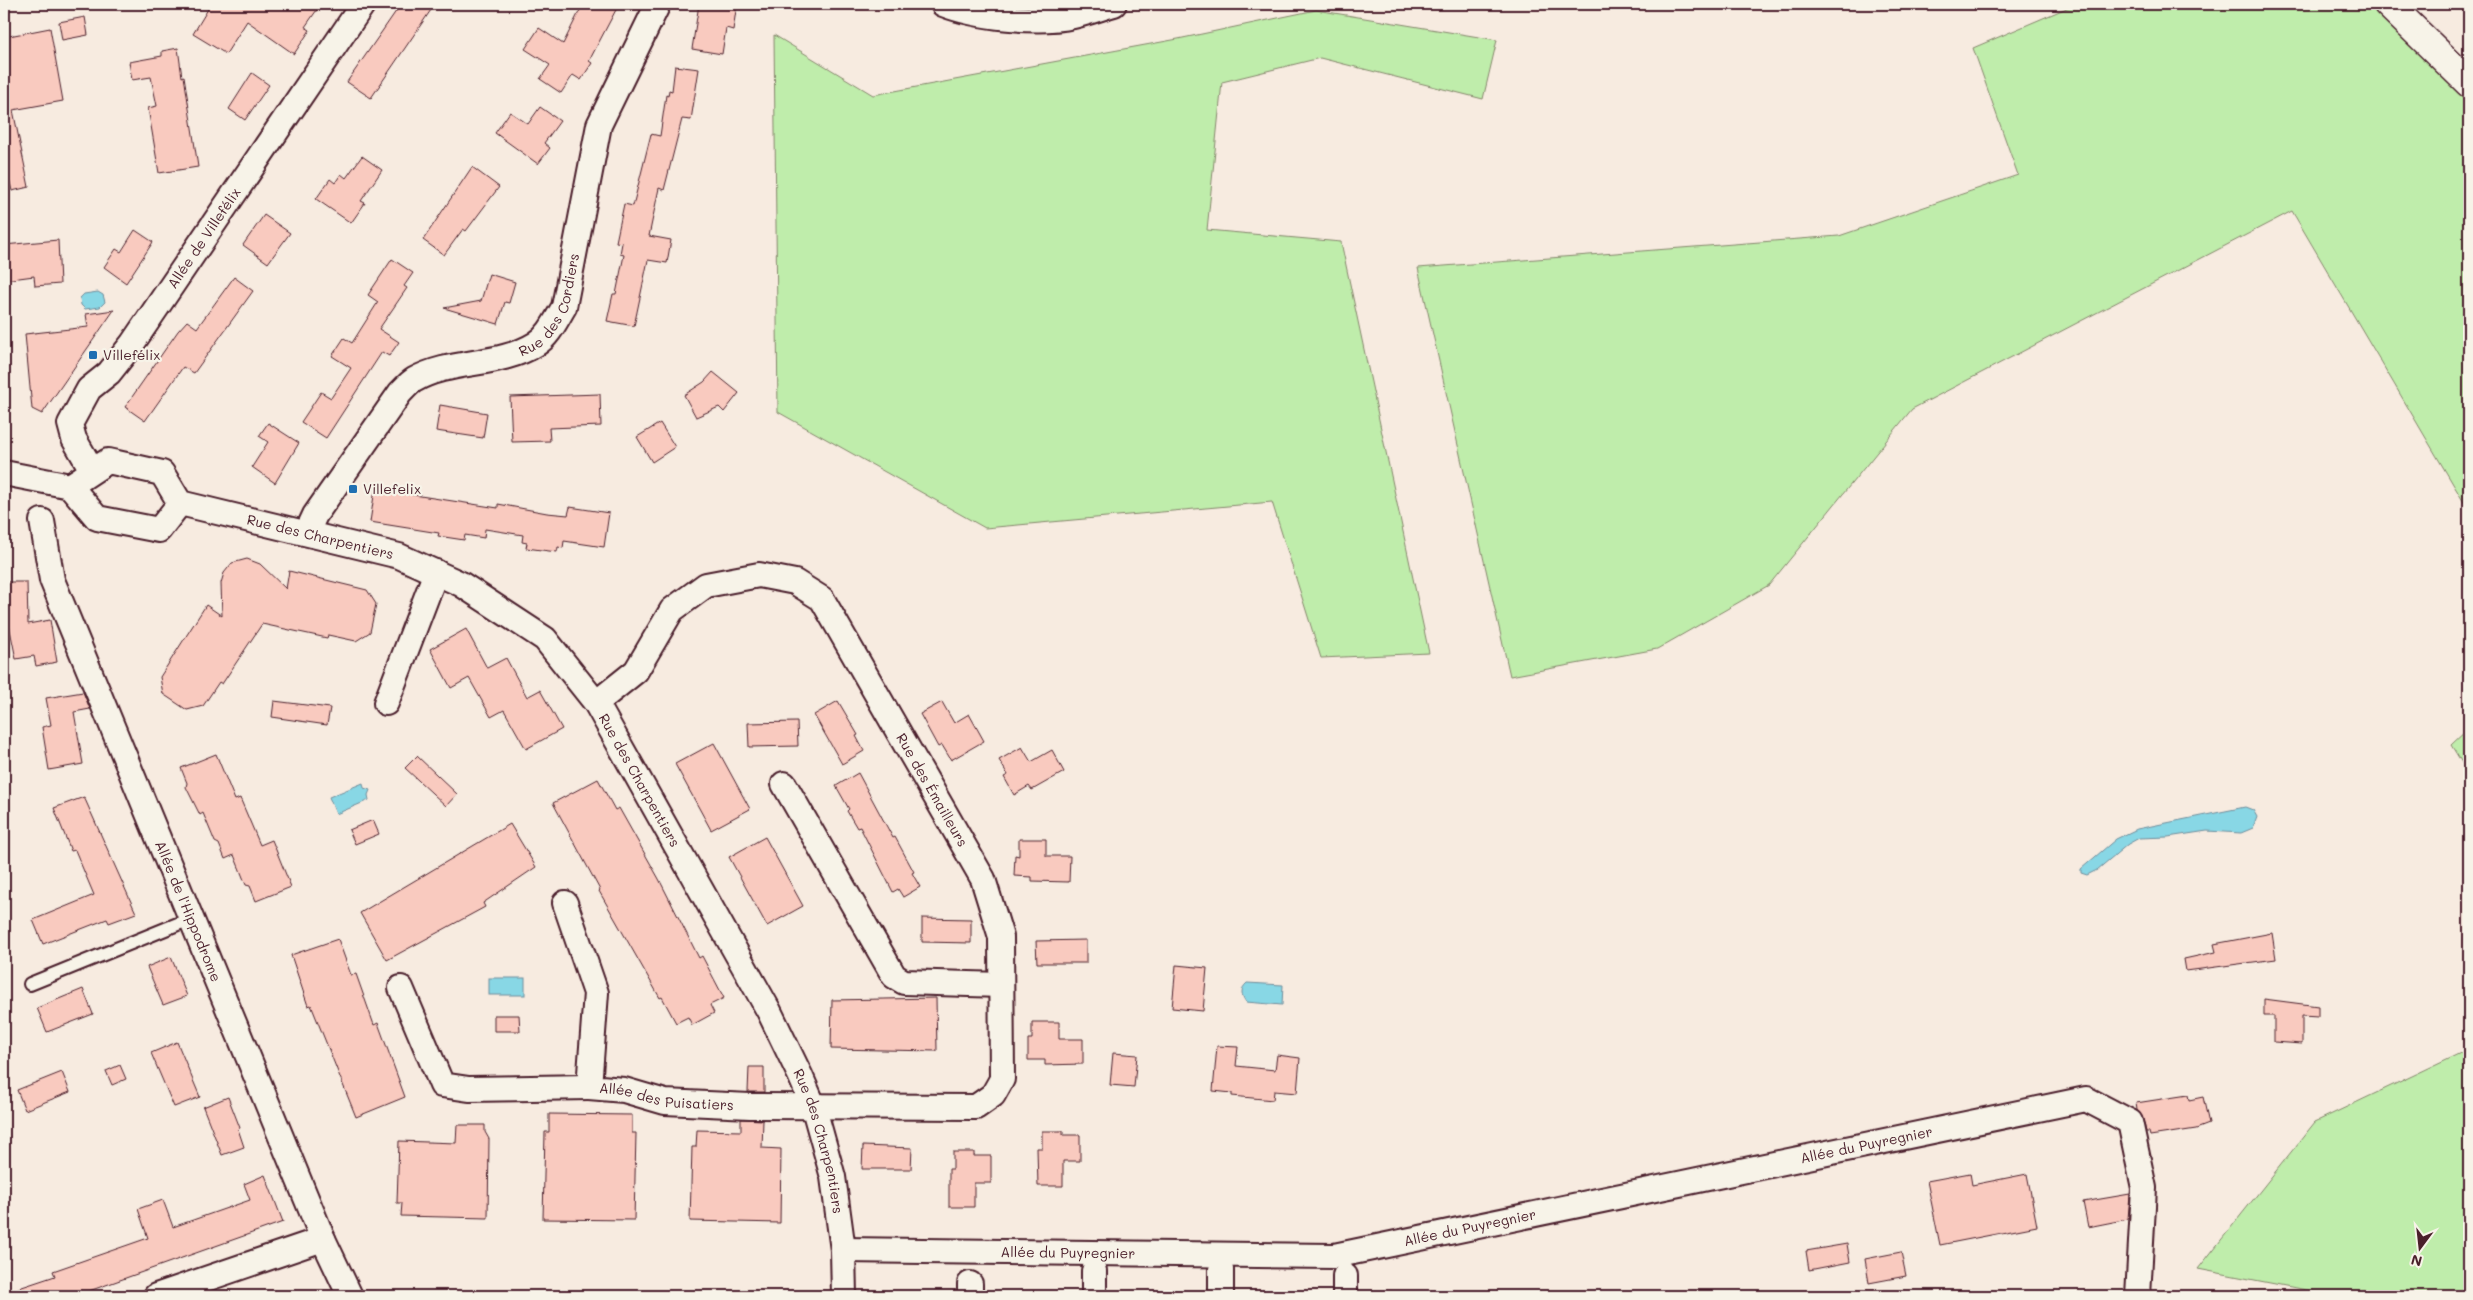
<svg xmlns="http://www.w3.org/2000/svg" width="2473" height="1300" font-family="Mali,sans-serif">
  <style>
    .green { fill: #bfedab; stroke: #84866b }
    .water { fill: #88d7e5; stroke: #6f8d9b }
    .building { fill: #f9cabf; stroke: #4a1f2b }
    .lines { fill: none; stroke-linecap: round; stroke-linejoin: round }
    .service-casing { stroke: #4a1f2b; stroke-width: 16 }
    .minor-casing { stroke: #4a1f2b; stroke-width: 28 }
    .secondary-casing { stroke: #4a1f2b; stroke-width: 31 }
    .service { stroke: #f7f3e8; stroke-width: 12 }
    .minor { stroke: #f7f3e8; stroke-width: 24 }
    .secondary { stroke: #f7f3e8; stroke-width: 28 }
    .poi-dot { fill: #1f6fb2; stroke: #f7f3e8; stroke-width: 2 }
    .labels { text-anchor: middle; stroke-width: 4.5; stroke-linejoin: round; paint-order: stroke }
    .street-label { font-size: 14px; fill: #4a1f2b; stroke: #f7f3e8 }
    .poi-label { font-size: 14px; fill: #4a1f2b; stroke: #f7f3e8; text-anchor: start }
  </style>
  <rect width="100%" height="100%" fill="#f7ebe0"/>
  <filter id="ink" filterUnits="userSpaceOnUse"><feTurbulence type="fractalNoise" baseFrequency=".02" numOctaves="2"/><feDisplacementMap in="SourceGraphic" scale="10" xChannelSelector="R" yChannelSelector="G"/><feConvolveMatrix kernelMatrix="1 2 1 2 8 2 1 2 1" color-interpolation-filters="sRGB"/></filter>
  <g filter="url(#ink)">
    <!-- green -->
    <g class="green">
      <polygon points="2076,4 2396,4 2469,95 2469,511 2292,211 1912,409 1769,585 1657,649 1510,676 1418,268 1839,236 2018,175 1973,48"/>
      <polygon points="1316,10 1497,40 1483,99 1320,58 1222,82 1207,230 1341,242 1429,653 1321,658 1272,502 985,528 778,412 774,35 873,95 1178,39"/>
      <polygon points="2469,728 2469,774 2451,745"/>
      <polygon points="2469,1049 2469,1296 2337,1296 2198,1269 2315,1122"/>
    </g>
    <!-- water -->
    <g class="water">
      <polygon points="98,292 103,295 105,302 100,307 85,309 81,305 80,298 84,294"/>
      <polygon points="363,783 364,788 370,790 368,795 369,800 336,814 329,797"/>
      <polygon points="2245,807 2253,810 2257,817 2253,828 2241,833 2207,831 2168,837 2139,838 2128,844 2097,870 2087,875 2081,873 2081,869 2116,839 2137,829"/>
      <rect x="489" y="978" width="36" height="17"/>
      <path d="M1247 983 1283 985 1282 1005 1246 1002C1241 995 1240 989 1247 983Z"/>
    </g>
    <!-- building -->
    <g class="building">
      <polygon points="211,4 321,4 305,27 310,30 294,54 247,21 226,54 193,34"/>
      <polygon points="401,4 435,4 371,98 347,82"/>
      <polygon points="583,4 619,4 589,61 592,63 581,80 573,75 561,93 540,79 550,65 525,49 539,28 563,44"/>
      <polygon points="699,4 737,4 733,30 726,28 722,54 692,49"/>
      <polygon points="85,17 88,35 62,40 59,22"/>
      <polygon points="50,28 63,101 13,110 29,187 12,191 4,157 4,37"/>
      <polygon points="178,48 182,77 184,76 198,167 159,173 148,108 157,106 151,77 132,80 129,62 162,56 162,51"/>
      <polygon points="675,66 699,69 691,120 682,119 664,190 659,188 649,236 671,240 667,263 648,260 634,326 607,321 613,294 616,294 624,255 620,254 622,243 616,242 624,204 633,206 651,134 660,136 666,95 668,96 669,90 672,91"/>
      <polygon points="252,73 269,85 245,120 229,109"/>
      <polygon points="540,107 560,121 544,143 550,148 538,164 495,133 510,112 528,124"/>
      <polygon points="362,156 382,170 361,201 365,203 351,223 316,199 330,179 335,183 341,174 346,178"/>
      <polygon points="472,167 499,187 466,231 463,229 444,255 423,240"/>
      <polygon points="264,215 290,233 268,263 243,245"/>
      <polygon points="135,230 153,242 126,283 104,267 116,249 121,252"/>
      <polygon points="58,240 60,284 35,286 34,276 4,280 4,245"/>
      <polygon points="392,259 413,273 404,286 407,288 379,329 399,342 389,356 382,352 326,438 301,422 321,392 331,398 351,368 332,356 344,338 352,343 378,302 368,295"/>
      <polygon points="489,274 515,282 509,303 505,302 498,324 444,308 481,301"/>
      <polygon points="234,277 253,291 194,373 183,367 145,421 125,407 178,331 187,321 197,328"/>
      <polygon points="114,310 42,414 32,409 25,334 88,327 86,314"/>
      <polygon points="713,372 739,393 724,412 719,407 696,417 684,395 704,382"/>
      <polygon points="600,394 601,426 549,428 550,441 512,442 510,397"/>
      <polygon points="440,405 487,413 483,438 436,431"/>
      <polygon points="268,423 299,443 275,483 252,467 268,442 259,436"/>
      <polygon points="660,423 675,447 652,462 637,437"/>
      <polygon points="375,489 498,508 498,504 547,513 568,515 570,507 609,513 604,547 564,541 563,548 558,547 557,552 526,548 527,543 522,542 523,535 485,529 484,538 465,535 464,540 438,536 439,533 370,522"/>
      <polygon points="247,559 260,564 286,589 289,571 367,590 376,604 370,632 356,641 328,635 327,638 262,624 222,684 219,682 203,706 187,710 163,694 160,677 206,605 222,616 221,583 224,573 232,563"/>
      <polygon points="4,582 27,582 28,624 50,620 57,662 36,666 34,656 16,659 8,620 4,620"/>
      <polygon points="466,629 487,668 506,658 527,697 540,690 562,729 526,749 504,710 491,717 469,678 451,688 430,649"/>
      <polygon points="83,692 90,709 74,712 83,764 49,770 42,727 51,725 46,698"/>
      <polygon points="274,701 330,708 327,725 272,717"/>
      <polygon points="838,701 858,735 856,736 864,751 842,764 814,715"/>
      <polygon points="942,702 954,723 969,714 984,741 951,760 942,745 938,747 920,714"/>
      <polygon points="797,722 798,746 749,747 748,723"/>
      <polygon points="714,743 750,809 711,830 675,764"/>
      <polygon points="1022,747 1031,762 1052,750 1064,772 1032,790 1029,786 1014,795 1004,777 1008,775 999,760"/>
      <polygon points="216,754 235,800 240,798 260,845 272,840 291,887 256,901 250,886 246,885 234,855 225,859 219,844 215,842 203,813 200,815 186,787 187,783 181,768"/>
      <polygon points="417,756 457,794 446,806 405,768"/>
      <polygon points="858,773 893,838 895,837 914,872 912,873 920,887 903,897 898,889 893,892 860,827 857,828 847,811 849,809 836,786"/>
      <polygon points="598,779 615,810 619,808 659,879 699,958 702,956 724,998 710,1005 714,1013 692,1025 688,1017 676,1023 662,997 660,998 599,891 600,890 553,803"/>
      <polygon points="84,797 136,913 109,923 107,919 43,944 33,920 94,895 75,850 71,851 54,808"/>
      <polygon points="373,820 379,834 355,844 349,830"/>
      <polygon points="510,824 536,867 483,903 485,907 387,960 360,913"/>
      <polygon points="765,837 803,906 767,926 729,857"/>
      <polygon points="1019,839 1046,839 1046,856 1070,856 1069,882 1032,881 1032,877 1014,876 1015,855 1019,856"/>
      <polygon points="922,918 971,919 971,943 922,942"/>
      <polygon points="2272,933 2276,959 2186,971 2184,959 2216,952 2214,944"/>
      <polygon points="338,939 351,975 356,974 374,1025 378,1023 405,1097 356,1117 311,1005 308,1006 291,955"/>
      <polygon points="1086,940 1086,963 1037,963 1036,941"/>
      <polygon points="171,957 187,996 163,1005 147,967"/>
      <polygon points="1176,965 1207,968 1203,1011 1172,1008"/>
      <polygon points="83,989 93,1014 47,1032 37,1008"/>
      <polygon points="936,998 937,1051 831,1049 832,1000"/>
      <polygon points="2264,999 2318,1006 2318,1017 2302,1016 2302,1044 2274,1042 2274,1016 2264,1016"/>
      <polygon points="494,1015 519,1015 520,1031 494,1031"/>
      <polygon points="1032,1022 1059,1022 1059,1039 1083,1039 1083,1064 1045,1065 1045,1060 1028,1060 1028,1039 1032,1039"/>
      <polygon points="177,1042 200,1097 174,1107 151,1053"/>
      <polygon points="1217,1046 1238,1047 1236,1066 1275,1070 1277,1055 1300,1058 1297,1093 1274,1091 1273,1100 1232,1096 1232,1093 1213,1091"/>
      <polygon points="1113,1053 1137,1055 1134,1087 1110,1085"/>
      <polygon points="120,1065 126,1079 112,1085 106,1071"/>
      <polygon points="749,1067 764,1067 764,1092 748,1092"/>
      <polygon points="62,1072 70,1092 25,1110 17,1090"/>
      <polygon points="2188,1095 2189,1100 2203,1097 2209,1124 2196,1129 2150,1136 2149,1132 2146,1132 2143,1119 2137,1110 2136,1103"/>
      <polygon points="228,1097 240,1128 238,1129 244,1147 222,1155 203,1107"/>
      <polygon points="549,1114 632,1115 632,1133 636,1133 634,1220 543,1219 545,1132 549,1132"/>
      <polygon points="741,1119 763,1120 762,1148 781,1149 780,1223 690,1221 692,1147 696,1147 697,1130 741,1131"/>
      <polygon points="457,1125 485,1125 485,1132 489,1139 488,1218 401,1216 402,1203 397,1203 399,1141 456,1143"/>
      <polygon points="1042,1131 1063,1131 1063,1135 1080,1135 1080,1161 1063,1161 1063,1186 1038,1186 1037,1148 1042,1148"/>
      <polygon points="863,1146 912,1148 911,1169 862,1169"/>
      <polygon points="953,1152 974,1152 974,1156 991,1156 991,1183 974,1183 974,1207 949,1207 949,1169 953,1169"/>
      <polygon points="1970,1173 1972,1185 2027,1174 2037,1226 1940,1245 1927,1181"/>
      <polygon points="265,1175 283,1222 75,1296 4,1296 4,1293 55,1276 53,1271 148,1238 138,1209 163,1200 173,1227 250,1200 244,1184"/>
      <polygon points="2130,1194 2128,1219 2088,1227 2083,1202"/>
      <polygon points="1847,1244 1850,1262 1809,1270 1806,1251"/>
      <polygon points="1901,1252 1906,1276 1869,1283 1865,1259"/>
    </g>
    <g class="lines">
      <defs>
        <polyline id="service" points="30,984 190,919"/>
        <g id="minor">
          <path d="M943 4C976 17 1039 24 1073 16 1087 13 1100 8 1114 4"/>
          <path id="s1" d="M92 470 74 439 70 424 89 389 109 373 132 344 363 4"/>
          <polyline points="4,473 70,486 97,518 159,530 180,503"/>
          <path id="s2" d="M70 486 108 461 162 473 180 503 399 556 461 584 545 639 596 703 769 1011 800 1075 813 1105 833 1177 843 1250 844 1296"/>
          <path id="s3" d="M42 521 52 580 323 1239 350 1296"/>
          <path id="s4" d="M307 532 315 515 400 393C404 389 409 383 414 380 451 359 499 367 536 344 549 336 556 320 564 307L599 125 658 4"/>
          <polyline points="386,703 436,572"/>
          <polyline points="784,784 894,976 904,982 1001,985"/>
          <path id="s5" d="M565 903 596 993 589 1087 624 1090 665 1102 750 1106 976 1107 993 1095 1002 1079 1001 937 983 879 822 599 795 582 759 575 706 585 672 610 636 671 596 703"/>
          <polyline points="401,988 442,1085 469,1089 589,1087"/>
          <path id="s6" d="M843 1250 1334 1256 2086 1099 2130 1122 2144 1188 2138 1296"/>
          <polyline points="1094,1271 1094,1296"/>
          <polyline points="970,1284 970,1296"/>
          <polyline points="156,1296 323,1239"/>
          <polyline points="1221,1296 1221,1270"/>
          <polyline points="1345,1296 1345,1276"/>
        </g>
        <polyline id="secondary" points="2388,4 2469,83"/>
      </defs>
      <!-- service casing -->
      <use href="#service" class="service-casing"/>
      <!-- minor casing -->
      <use href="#minor" class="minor-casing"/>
      <!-- secondary casing -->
      <use href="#secondary" class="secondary-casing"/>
      <!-- service -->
      <use href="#service" class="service"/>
      <!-- minor -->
      <use href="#minor" class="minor"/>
      <!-- secondary -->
      <use href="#secondary" class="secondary"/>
    </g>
  </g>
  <!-- markers -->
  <g class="poi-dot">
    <rect x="88" y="350" width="10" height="10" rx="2.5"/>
    <rect x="348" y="484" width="10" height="10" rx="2.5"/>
  </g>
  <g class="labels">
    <!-- street labels -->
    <g class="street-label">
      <text dy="5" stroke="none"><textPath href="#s1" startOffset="282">Allée de Villefélix</textPath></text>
      <text dy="5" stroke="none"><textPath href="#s4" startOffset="356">Rue des Cordiers</textPath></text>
      <text dy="5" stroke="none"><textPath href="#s2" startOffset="280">Rue des Charpentiers</textPath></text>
      <text dy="5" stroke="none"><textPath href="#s2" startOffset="700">Rue des Charpentiers</textPath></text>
      <text transform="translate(932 790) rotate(60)" y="5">Rue des Émailleurs</text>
      <text dy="5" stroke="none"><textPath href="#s3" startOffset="418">Allée de l'Hippodrome</textPath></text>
      <text dy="5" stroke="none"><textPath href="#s5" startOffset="268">Allée des Puisatiers</textPath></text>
      <text dy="5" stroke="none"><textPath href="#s2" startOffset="1105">Rue des Charpentiers</textPath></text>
      <text dy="5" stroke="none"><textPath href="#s6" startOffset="1035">Allée du Puyregnier</textPath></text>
      <text dy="5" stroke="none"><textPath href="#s6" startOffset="630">Allée du Puyregnier</textPath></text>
      <text dy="5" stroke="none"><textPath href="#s6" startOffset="225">Allée du Puyregnier</textPath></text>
    </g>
    <!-- poi labels -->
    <g class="poi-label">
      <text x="103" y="360">Villefélix</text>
      <text x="363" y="494">Villefelix</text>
    </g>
  </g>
  <!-- margin -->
  <rect width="2473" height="1300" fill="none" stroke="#f7f3e8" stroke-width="20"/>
  <rect x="10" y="10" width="2453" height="1280" fill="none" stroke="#4a1f2b" stroke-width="2" filter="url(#ink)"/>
  <!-- north arrow -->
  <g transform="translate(2420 1248) rotate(195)" stroke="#f7f3e8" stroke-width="4" paint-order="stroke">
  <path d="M0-4L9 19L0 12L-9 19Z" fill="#4a1f2b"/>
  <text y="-8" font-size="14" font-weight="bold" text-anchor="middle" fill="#4a1f2b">N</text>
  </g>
</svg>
